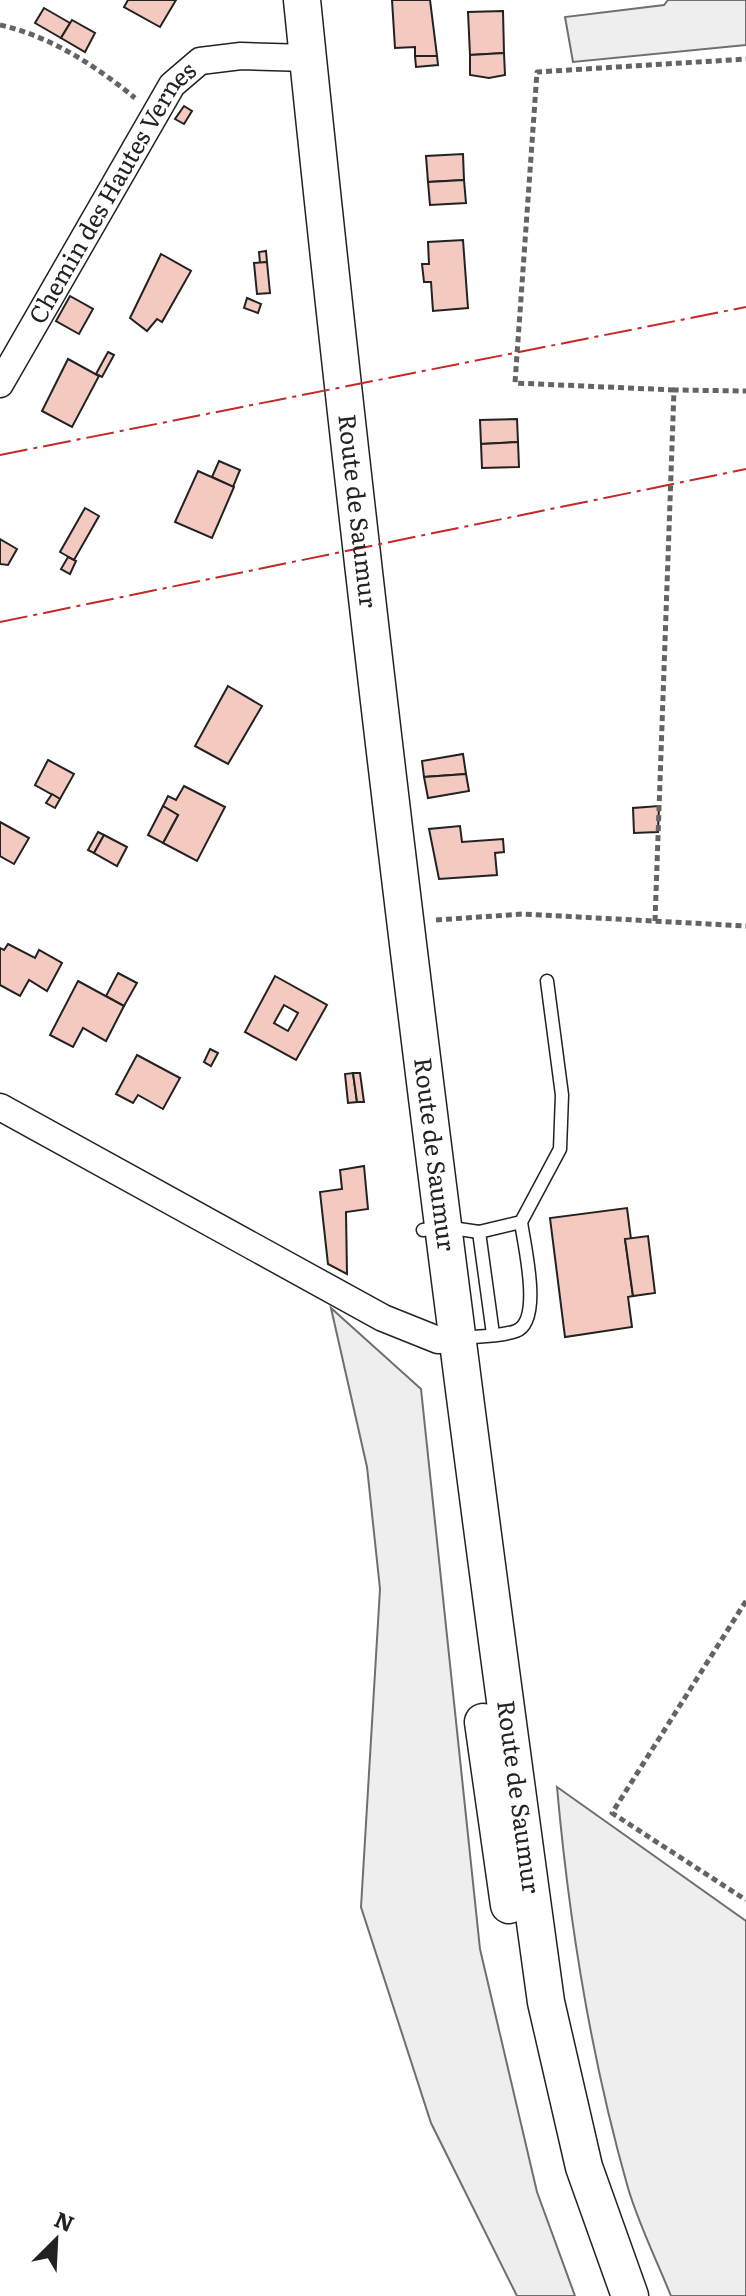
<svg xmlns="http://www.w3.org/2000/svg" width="746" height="2296" font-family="Literata,serif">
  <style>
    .green { fill: #eee; stroke: #6f6f6f; stroke-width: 2 }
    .building { fill: #f3c9c0; stroke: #222; stroke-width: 2; fill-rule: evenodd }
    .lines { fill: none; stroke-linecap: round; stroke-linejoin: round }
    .service-casing { stroke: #222; stroke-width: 15 }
    .minor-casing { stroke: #222; stroke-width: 29 }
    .secondary-casing { stroke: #222; stroke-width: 39 }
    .path { stroke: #646464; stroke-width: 5; stroke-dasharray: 6 4; stroke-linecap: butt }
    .service { stroke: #fff; stroke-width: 12 }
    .minor { stroke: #fff; stroke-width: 26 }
    .secondary { stroke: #fff; stroke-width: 36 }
    .power { stroke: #c62828; stroke-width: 2; stroke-dasharray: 28 6 4 6; stroke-linecap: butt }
    .labels { text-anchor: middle; stroke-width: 6; stroke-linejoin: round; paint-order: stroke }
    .street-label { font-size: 24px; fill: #222; stroke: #fff }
  </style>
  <rect width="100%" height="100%" fill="#fff"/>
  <!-- green -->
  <g class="green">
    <polygon points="668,0 746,0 746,45 573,62 565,17 664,5"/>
    <polygon points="331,1308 421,1389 480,1949 537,2192 575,2296 517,2296 431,2123 361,1907 380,1589 367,1467"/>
    <path d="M557 1787 746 1921V2296H671C657 2261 639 2225 628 2188 591 2058 569 1922 557 1787Z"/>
  </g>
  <!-- building -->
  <g class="building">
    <polygon points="128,0 176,0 160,27 124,7"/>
    <polygon points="392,0 430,0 437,56 415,56 415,47 395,48"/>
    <polygon points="44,8 70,23 61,38 35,23"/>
    <polygon points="503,11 504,53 470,55 468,12"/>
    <polygon points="72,20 95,33 85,52 61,38"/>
    <polygon points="504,53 505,75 489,78 470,75 470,55"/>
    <polygon points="415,56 437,56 438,65 416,67"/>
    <polygon points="184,106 192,111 184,124 175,119"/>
    <polygon points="463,154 464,180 428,182 426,156"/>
    <polygon points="464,180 466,203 430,205 428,182"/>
    <polygon points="463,240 468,308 433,311 431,282 424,282 422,264 429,264 428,242"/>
    <polygon points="266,251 267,262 260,263 259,252"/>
    <polygon points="161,254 191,271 162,322 157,319 147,331 130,318"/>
    <polygon points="267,262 270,293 257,294 254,263"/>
    <polygon points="70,296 93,309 79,334 56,321"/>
    <polygon points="247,298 261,304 258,313 244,308"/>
    <polygon points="108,352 114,355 102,377 96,374"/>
    <polygon points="68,359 99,376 72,427 42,411"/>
    <polygon points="517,419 518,442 481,444 480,420"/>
    <polygon points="518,442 519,467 482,468 481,444"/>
    <polygon points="219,461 240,470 233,487 212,477"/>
    <polygon points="198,471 234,487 212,538 175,522"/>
    <polygon points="85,508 99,516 74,560 60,552"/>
    <polygon points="0,539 17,549 8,565 0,564"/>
    <polygon points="68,557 76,561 70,574 61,569"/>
    <polygon points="228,686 262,706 228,764 195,746"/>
    <polygon points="463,754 466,774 424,777 422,761"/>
    <polygon points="48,760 74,774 60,799 35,785"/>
    <polygon points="466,774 469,791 428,798 424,777"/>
    <polygon points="184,786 225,807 197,861 163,843 178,815 163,806 168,796 176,800"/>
    <polygon points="52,794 60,799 55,808 46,803"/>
    <polygon points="163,806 178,815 163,843 148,835"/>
    <polygon points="659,806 658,832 634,833 633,808"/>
    <polygon points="0,822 29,838 14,864 0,856"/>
    <polygon points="460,826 462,842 503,839 504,852 495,853 497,875 439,879 429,829"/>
    <polygon points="98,832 104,835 94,853 88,850"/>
    <polygon points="104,835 127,847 117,866 94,853"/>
    <polygon points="8,944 35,958 39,950 62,963 47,991 29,980 20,996 0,985 0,948 4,950"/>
    <polygon points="118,973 137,983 124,1006 106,996"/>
    <path d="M275 976 327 1005 296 1060 245 1032ZM284 1005 298 1013 288 1031 274 1023Z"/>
    <polygon points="78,981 124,1006 106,1041 83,1028 73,1047 50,1035"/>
    <polygon points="210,1049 218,1053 211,1066 204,1062"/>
    <polygon points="137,1055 180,1078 163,1109 138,1095 133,1103 116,1094"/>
    <polygon points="353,1073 357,1102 348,1103 345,1074"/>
    <polygon points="353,1073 360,1073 364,1102 357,1102"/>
    <polygon points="364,1166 368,1209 346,1212 347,1274 328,1264 320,1192 342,1189 340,1170"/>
    <polygon points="627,1208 631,1239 625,1239 633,1296 628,1297 632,1327 565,1337 550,1218"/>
    <polygon points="648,1236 655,1293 633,1296 625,1239"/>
  </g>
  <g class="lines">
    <defs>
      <g id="service">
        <polyline points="423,1230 445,1227 479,1232 521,1222 560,1149 562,1095 547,981"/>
        <polyline points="479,1232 493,1334"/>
        <path d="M459 1338C477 1336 500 1337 516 1331 543 1321 524 1245 521 1222"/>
      </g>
      <g id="minor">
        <path id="s1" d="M0 384 172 85 200 61 241 56 308 58"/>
        <polyline points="0,1107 383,1318 438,1340 458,1339"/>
      </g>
      <g id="secondary">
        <path id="s2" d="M302 0C370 669 454 1336 546 2002L584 2167 630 2296"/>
        <polyline points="483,1722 509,1905"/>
      </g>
    </defs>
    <!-- service casing -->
    <use href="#service" class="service-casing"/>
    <!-- minor casing -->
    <use href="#minor" class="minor-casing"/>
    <!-- secondary casing -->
    <use href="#secondary" class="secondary-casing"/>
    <!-- path -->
    <g class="path">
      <path d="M0 25C50 36 96 66 135 98"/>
      <polyline points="674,390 515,383 537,72 746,59"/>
      <polyline points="436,920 523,914 746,926"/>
      <polyline points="655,921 674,390 746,391"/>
      <polyline points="746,1601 612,1813 746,1900"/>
    </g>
    <!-- service -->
    <use href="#service" class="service"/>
    <!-- minor -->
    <use href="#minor" class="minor"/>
    <!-- secondary -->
    <use href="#secondary" class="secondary"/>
    <!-- power -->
    <g class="power">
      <polyline points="0,455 746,307"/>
      <polyline points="0,622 746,469"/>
    </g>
  </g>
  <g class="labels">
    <!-- street labels -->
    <g class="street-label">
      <text dy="8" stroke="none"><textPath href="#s1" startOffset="222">Chemin des Hautes Vernes</textPath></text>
      <text dy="8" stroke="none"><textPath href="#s2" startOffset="514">Route de Saumur</textPath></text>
      <text dy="8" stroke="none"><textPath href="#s2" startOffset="1162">Route de Saumur</textPath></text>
      <text dy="8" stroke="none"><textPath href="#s2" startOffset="1810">Route de Saumur</textPath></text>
    </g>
  </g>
  <!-- north arrow -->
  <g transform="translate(56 2240) rotate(24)" stroke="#ffffff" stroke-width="6" paint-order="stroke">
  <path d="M0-6L14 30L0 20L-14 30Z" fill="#222222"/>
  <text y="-12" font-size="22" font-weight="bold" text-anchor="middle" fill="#222222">N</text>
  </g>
</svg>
